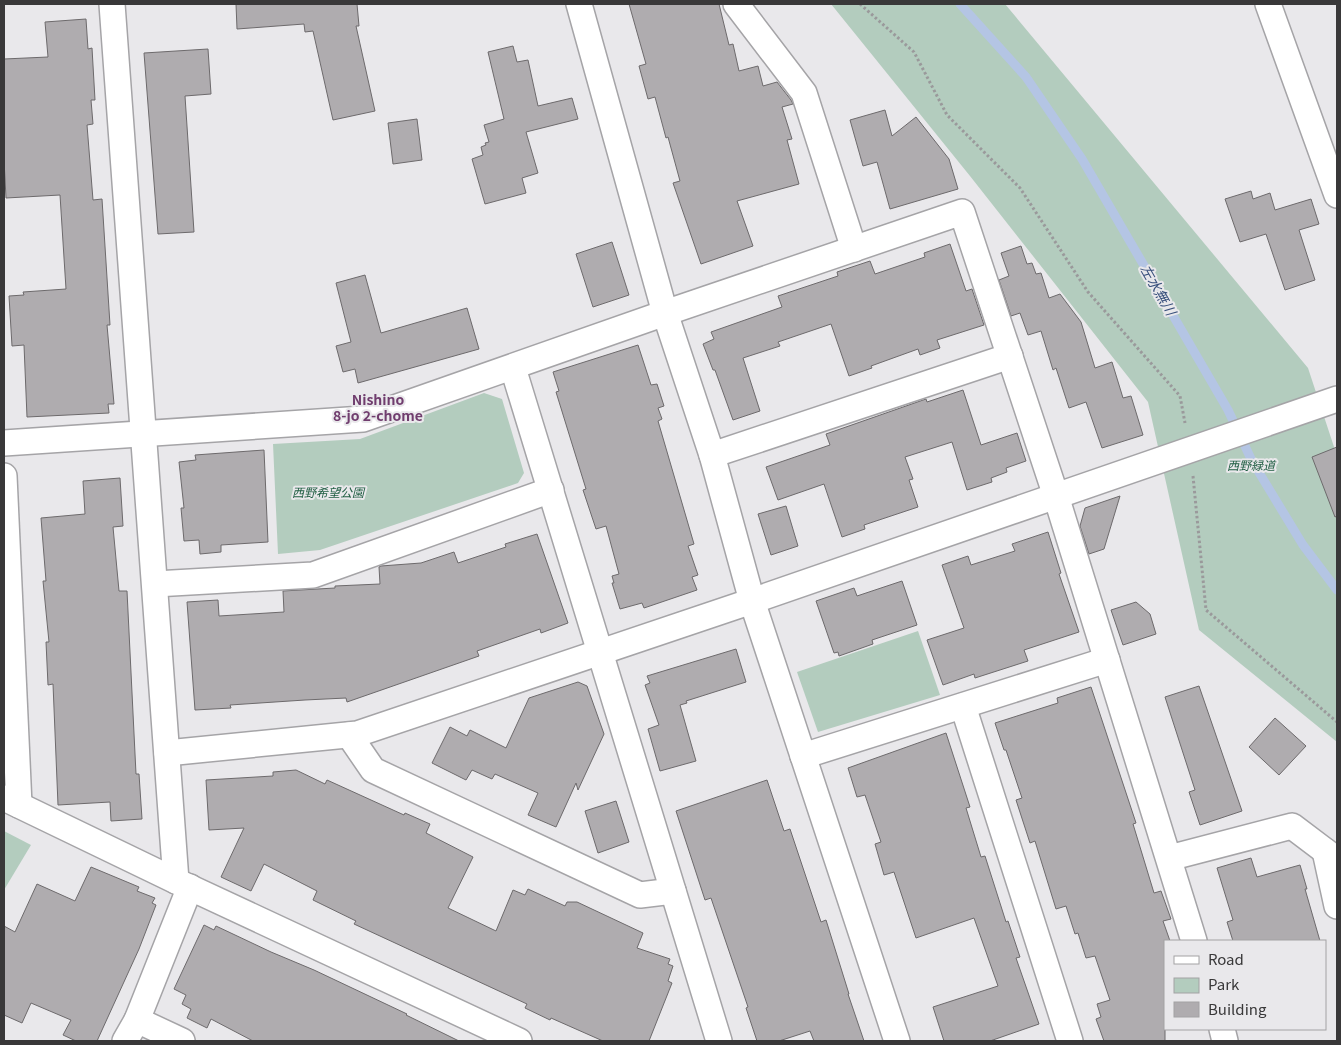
<svg xmlns="http://www.w3.org/2000/svg" width="1341" height="1045" font-family="Georgia,'Noto Sans JP',serif">
  <style>
    .green { fill: #b3ccbe }
    .lines { fill: none; stroke-linecap: round; stroke-linejoin: round }
    .stream { stroke: #b4c5e4; stroke-width: 9 }
    .building { fill: #afacaf; stroke: #6d6a6c }
    .minor-casing { stroke: #a5a4a7; stroke-width: 28 }
    .path { stroke: #9a999b; stroke-width: 3; stroke-dasharray: 2.5 2.5; stroke-linecap: butt }
    .minor { stroke: #fff; stroke-width: 25 }
    .labels { text-anchor: middle; stroke-width: 4; stroke-linejoin: round; paint-order: stroke }
    .park-label { font-size: 12px; font-style: italic; fill: #1f5d42; stroke: #e9e8eb }
    .water-label { font-size: 14px; font-style: italic; fill: #39507c; stroke: #e9e8eb }
    .neighbourhood-label { font-size: 14px; font-weight: bold; fill: #703d6e; stroke: #e9e8eb }
  </style>
  <rect width="100%" height="100%" fill="#e9e8eb"/>
  <!-- green -->
  <g class="green">
    <polygon points="831,4 1005,4 1308,368 1337,456 1337,742 1199,630 1148,402 970,176"/>
    <polygon points="484,393 502,399 524,473 518,483 320,550 278,554 273,444 360,439"/>
    <polygon points="918,631 940,695 818,732 797,672"/>
    <polygon points="4,831 31,845 4,890"/>
  </g>
  <g class="lines">
    <!-- stream -->
    <polyline class="stream" points="960,4 1026,77 1082,159 1228,410 1252,461 1303,545 1337,590"/>
  </g>
  <!-- building -->
  <g class="building">
    <polygon points="236,4 357,4 359,26 356,26 375,111 333,120 313,31 305,32 304,24 237,29"/>
    <polygon points="629,4 719,4 729,45 733,44 739,71 758,66 763,86 777,82 791,100 793,104 782,107 792,139 787,140 799,184 737,201 753,246 701,264 673,183 680,181 668,137 666,138 655,97 648,99 639,66 646,64"/>
    <polygon points="86,19 88,49 92,48 95,100 91,100 93,124 87,125 93,200 102,199 110,325 107,325 114,404 108,404 109,413 27,417 24,345 12,346 9,296 24,295 23,292 66,289 60,195 6,198 4,160 4,59 48,57 45,22"/>
    <polygon points="513,46 517,62 528,60 538,106 572,98 578,119 526,132 538,173 522,178 526,193 485,204 472,159 483,155 481,147 486,145 485,143 489,142 484,125 504,119 488,52"/>
    <polygon points="208,49 211,94 185,96 194,232 158,234 144,53"/>
    <polygon points="885,110 892,136 916,117 949,159 958,189 890,209 877,162 863,166 850,120"/>
    <polygon points="417,119 422,160 393,164 388,123"/>
    <polygon points="1251,191 1253,199 1270,193 1275,210 1311,199 1319,224 1299,230 1315,280 1285,290 1266,234 1240,242 1225,199"/>
    <polygon points="612,242 629,295 593,307 576,254"/>
    <polygon points="950,244 966,291 972,289 984,325 937,340 940,348 920,355 918,349 871,366 872,368 849,376 831,324 778,342 780,346 743,358 760,411 733,420 715,370 713,370 703,344 714,339 711,332 782,307 778,296 838,276 837,272 870,261 875,274 925,257 924,253"/>
    <polygon points="1021,246 1027,264 1032,263 1036,274 1041,273 1049,298 1060,294 1081,322 1095,368 1112,362 1123,398 1131,396 1143,435 1102,448 1086,402 1069,408 1056,368 1053,370 1041,331 1028,335 1020,313 1011,316 999,280 1009,276 1001,253"/>
    <polygon points="365,275 381,333 467,308 479,349 358,383 355,369 343,372 336,346 351,342 336,283"/>
    <polygon points="638,345 651,385 657,384 664,406 658,408 662,419 658,421 694,544 688,546 698,575 692,577 697,590 644,608 642,603 620,609 612,583 614,583 612,576 619,574 606,526 596,529 583,490 586,489 556,392 559,391 553,372"/>
    <polygon points="963,390 981,445 1017,433 1026,461 1006,468 1007,472 991,478 992,482 967,490 952,442 905,457 913,479 909,480 918,507 864,525 865,529 842,537 824,484 778,500 766,467 830,445 826,434 926,399 927,402"/>
    <polygon points="1337,447 1337,516 1335,517 1312,457"/>
    <polygon points="264,450 268,542 221,545 221,552 200,554 199,540 184,541 181,508 184,508 179,462 196,460 195,455"/>
    <polygon points="120,478 123,526 113,527 119,591 127,591 136,774 139,774 142,819 111,821 110,802 58,805 53,684 48,685 46,642 49,642 43,581 46,581 41,518 85,514 83,481"/>
    <polygon points="1120,496 1104,549 1089,554 1080,526 1085,508"/>
    <polygon points="786,506 798,546 771,555 758,514"/>
    <polygon points="1048,532 1061,573 1059,574 1079,632 1024,650 1028,661 975,678 974,674 943,685 927,640 964,628 942,565 968,556 971,565 1015,551 1012,544"/>
    <polygon points="537,534 568,623 541,633 540,629 477,651 479,656 347,702 346,698 305,700 230,705 231,708 195,710 187,602 218,600 219,616 284,612 283,591 335,588 335,586 380,584 379,567 381,566 421,563 454,552 458,563 506,547 505,544"/>
    <polygon points="902,581 917,625 872,640 873,644 839,656 838,652 834,653 816,601 854,588 857,596"/>
    <polygon points="1136,602 1150,614 1156,634 1123,645 1111,610"/>
    <polygon points="736,649 746,682 686,701 687,703 680,705 696,761 660,771 648,729 659,725 645,685 650,683 647,676"/>
    <polygon points="578,682 587,686 604,734 578,790 576,783 556,827 528,815 538,793 495,774 492,779 472,770 466,780 432,763 450,727 467,736 470,730 506,748 529,698"/>
    <polygon points="1199,686 1242,811 1200,825 1189,792 1195,790 1165,697"/>
    <polygon points="1091,687 1136,823 1133,824 1154,893 1161,891 1171,919 1163,921 1170,941 1165,941 1165,1041 1104,1041 1096,1019 1101,1017 1097,1004 1110,1000 1095,956 1086,958 1078,933 1075,934 1066,906 1056,909 1035,841 1030,843 1016,800 1022,798 1006,750 1004,750 995,723 1058,703 1057,698"/>
    <polygon points="1275,718 1306,746 1279,775 1249,747"/>
    <polygon points="946,733 970,807 966,808 981,857 985,856 1006,922 1008,921 1020,957 1016,958 1039,1024 990,1041 944,1041 933,1007 998,986 974,918 916,938 894,872 884,875 875,844 881,842 865,795 857,797 848,768"/>
    <polygon points="296,770 325,784 327,780 404,815 405,813 430,824 426,833 473,857 448,908 496,931 513,890 525,895 528,889 565,906 567,902 577,902 643,933 637,948 670,959 668,964 673,966 668,981 672,983 649,1041 603,1041 551,1018 550,1020 525,1008 527,1004 354,924 356,921 313,900 317,891 264,864 251,891 221,877 244,828 209,830 206,780 273,776 273,772"/>
    <polygon points="767,780 784,831 790,829 821,922 826,920 849,994 848,994 864,1041 814,1041 810,1031 779,1041 757,1041 746,1008 748,1007 711,898 705,900 676,811"/>
    <polygon points="616,801 629,842 598,853 585,811"/>
    <polygon points="1251,858 1257,877 1300,865 1307,889 1305,889 1320,941 1233,941 1227,922 1233,920 1217,868"/>
    <polygon points="91,867 139,887 137,891 155,898 152,903 156,905 139,949 97,1041 76,1041 63,1035 71,1020 31,1003 22,1023 4,1015 4,926 15,932 37,884 75,901"/>
    <polygon points="204,925 214,930 216,926 271,952 314,970 407,1014 406,1015 459,1041 253,1041 211,1019 207,1028 187,1018 191,1009 182,1004 186,995 174,989"/>
  </g>
  <g class="lines">
    <defs>
      <g id="minor">
        <polyline points="112,4 176,881"/>
        <polyline points="579,4 665,313 712,455 752,601 897,1041"/>
        <polyline points="736,4 804,93 854,249"/>
        <polyline points="1268,4 1337,195"/>
        <polyline points="513,368 719,1041"/>
        <polyline points="4,443 363,419 665,313 962,212 1056,496 1194,941"/>
        <polyline points="712,455 1010,356"/>
        <polyline points="4,476 19,805"/>
        <polyline points="155,584 313,575 551,490"/>
        <polyline points="963,706 1070,1041"/>
        <polyline points="349,735 373,770 640,895 673,891"/>
        <polyline points="167,753 357,734 752,601 1337,399"/>
        <polyline points="803,756 1107,660"/>
        <polyline points="4,798 176,881 519,1041"/>
        <polyline points="1325,851 1337,906"/>
        <polyline points="1169,858 1292,826 1337,860"/>
        <polyline points="137,1020 182,1041"/>
        <polyline points="1222,1029 1225,1041"/>
        <polyline points="125,1041 137,1020 190,887"/>
      </g>
    </defs>
    <!-- minor casing -->
    <use href="#minor" class="minor-casing"/>
    <!-- path -->
    <g class="path">
      <polyline points="860,4 914,52 947,115 1020,188 1088,292 1180,396 1185,423"/>
      <polyline points="1193,476 1206,610 1337,722"/>
    </g>
    <!-- minor -->
    <use href="#minor" class="minor"/>
  </g>
  <g class="labels">
    <!-- park labels -->
    <g class="park-label">
      <text x="1251" y="470">西野緑道</text>
      <text x="328" y="497">西野希望公園</text>
    </g>
    <!-- water labels -->
    <g class="water-label">
      <text transform="translate(1158 290) rotate(60)" y="5">左水無川</text>
    </g>
    <!-- neighbourhood labels -->
    <g class="neighbourhood-label">
      <text x="378" y="405">Nishino<tspan x="378" dy="16">8-jo 2-chome</tspan></text>
    </g>
  </g>
  <!-- border -->
  <rect width="1341" height="1045" fill="none" stroke="#393839" stroke-width="10"/>
  <!-- legend -->
  <rect x="1164" y="940" width="162" height="90" fill="#e9e8eb" stroke="#a3a2a4"/>
  <rect x="1174" y="956" width="25" height="8" fill="#ffffff" stroke="#a3a2a4"/>
  <text x="1208" y="965" font-size="15" fill="#393839">Road</text>
  <rect x="1174" y="978" width="25" height="15" fill="#b3ccbe" stroke="#a3a2a4"/>
  <text x="1208" y="990" font-size="15" fill="#393839">Park</text>
  <rect x="1174" y="1002" width="25" height="15" fill="#afacaf" stroke="#a3a2a4"/>
  <text x="1208" y="1015" font-size="15" fill="#393839">Building</text>
</svg>
